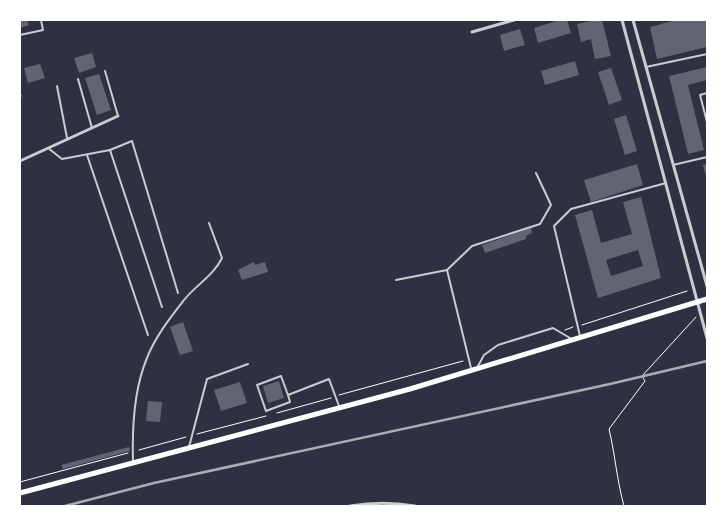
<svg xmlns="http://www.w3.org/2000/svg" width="727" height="526" font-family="'Source Sans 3',sans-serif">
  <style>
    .building { fill: #626471; fill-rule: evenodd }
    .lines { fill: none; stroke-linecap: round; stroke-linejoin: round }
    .path { stroke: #fff; stroke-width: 1 }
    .service { stroke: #caccd0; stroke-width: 2 }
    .minor { stroke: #caccd0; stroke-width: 3 }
    .primary { stroke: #fff; stroke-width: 5 }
    .rail { stroke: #abadb3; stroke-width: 2.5 }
  </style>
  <rect width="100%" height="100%" fill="#2d3142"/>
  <!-- building -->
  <g class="building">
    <polygon points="20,20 27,20 29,25 20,28"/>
    <polygon points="560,20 567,20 571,33 538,43 534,28"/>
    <polygon points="595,20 602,20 611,56 595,59 591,39 581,42 577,24"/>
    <polygon points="676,20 707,20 707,47 657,59 650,27"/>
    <polygon points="520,29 525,45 504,51 500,35"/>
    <polygon points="92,53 96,67 79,73 74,58"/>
    <polygon points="575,61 579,75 545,85 541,71"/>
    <polygon points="40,64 45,78 28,83 24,68"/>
    <polygon points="707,67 707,80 688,85 704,150 688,154 669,76"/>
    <polygon points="611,68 622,100 609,105 598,72"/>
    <polygon points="99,74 111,110 97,115 85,78"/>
    <polygon points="626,115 637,151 625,155 614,119"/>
    <polygon points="637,164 643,185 591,202 584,180"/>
    <polygon points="707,164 707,177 706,177 703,165"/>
    <path d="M641 197 661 278 598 298 575 215 592 210 601 243 632 234 623 202ZM638 250 643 266 611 276 606 260Z"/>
    <polygon points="531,228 532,233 526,236 526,239 485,253 482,245"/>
    <polygon points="254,262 255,265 265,262 268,272 242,280 238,270"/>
    <polygon points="183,322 193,351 180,355 170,327"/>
    <polygon points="279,381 284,398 268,403 263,386"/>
    <polygon points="240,382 247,403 221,411 214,390"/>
    <polygon points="148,401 162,402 160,422 146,421"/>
    <polygon points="129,447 130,451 63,469 61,465"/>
  </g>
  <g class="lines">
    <!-- path -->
    <g class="path">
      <polyline points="582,325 687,291"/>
      <polyline points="565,330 573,327"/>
      <polyline points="339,395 463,361"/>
      <polyline points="277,413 331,398"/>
      <polyline points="197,434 266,416"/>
      <polyline points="139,450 186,437"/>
      <polyline points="20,482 128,453"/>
      <path d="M624 506C617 481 615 454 609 429L645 381 642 376 696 317"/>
    </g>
    <!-- service -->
    <g class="service">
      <polyline points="20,35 43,30 41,20"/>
      <polyline points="646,67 707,54"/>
      <polyline points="105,71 118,116"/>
      <polyline points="78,79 92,128"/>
      <polyline points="57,86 67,138"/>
      <polyline points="707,93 700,95 707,122"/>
      <polyline points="48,148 62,159 110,150 162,307"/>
      <polyline points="110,150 132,141 178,293"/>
      <polyline points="87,155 148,335"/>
      <polyline points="673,165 707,157"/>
      <polyline points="396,280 447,270"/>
      <polyline points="580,336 554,226 571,209 666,183"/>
      <polyline points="478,366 484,355 498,345 553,328 570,338"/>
      <polyline points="471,368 447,270 472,246 540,224 551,205 536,173"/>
      <polyline points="288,395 281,376 257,385 266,411 290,402 288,395 329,379 339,406"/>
      <polyline points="189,447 207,379 248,364"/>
      <path d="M133 461C132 428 134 389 147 358 155 337 170 318 184 300 196 285 214 275 222 258L209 223"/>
    </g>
    <!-- minor -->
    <g class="minor">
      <polyline points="622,20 707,338"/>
      <polyline points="633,20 707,286"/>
      <polyline points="472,32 514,20"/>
      <polyline points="20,95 20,96"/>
      <polyline points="20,161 118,116"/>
      <path d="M350 506C373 502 392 502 415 506"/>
    </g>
    <!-- primary -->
    <polyline class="primary" points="20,493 410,389 707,299"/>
    <!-- rail -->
    <polyline class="rail" points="65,506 154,483 610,384 707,361"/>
  </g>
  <!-- border -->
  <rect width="727" height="526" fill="none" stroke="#ffffff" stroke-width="42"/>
</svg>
